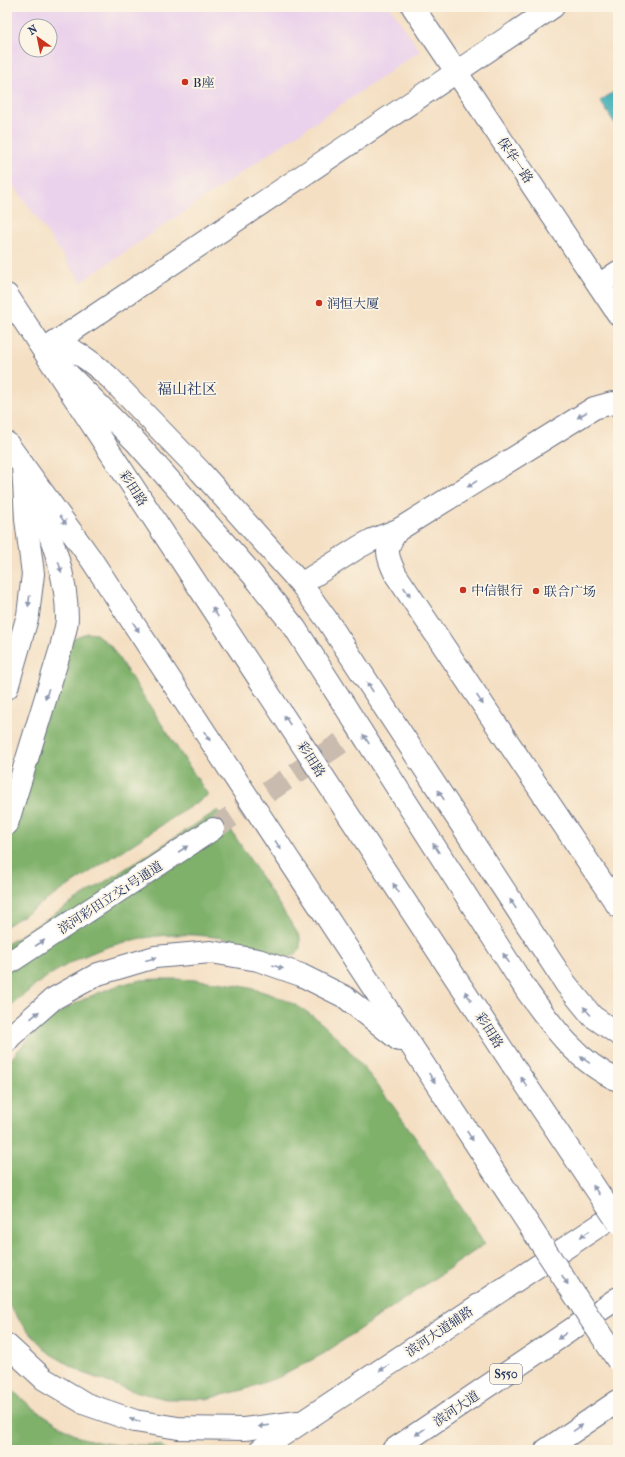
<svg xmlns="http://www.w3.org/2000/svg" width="625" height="1457" font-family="'IM FELL French Canon','Noto Serif SC',serif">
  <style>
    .built { fill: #ead1ec; fill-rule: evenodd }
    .forest { fill: #7fb16b; stroke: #4d7064 }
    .water { fill: #3aacb4; stroke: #2a6e89 }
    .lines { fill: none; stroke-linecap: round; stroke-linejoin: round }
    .minor-tunnel { stroke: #c9bcaf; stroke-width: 22; stroke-dasharray: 22 11; stroke-linecap: butt }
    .minor-casing { stroke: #676d81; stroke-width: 24 }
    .major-casing { stroke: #676d81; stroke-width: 24 }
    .highway-casing { stroke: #676d81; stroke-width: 24 }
    .minor { stroke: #fff; stroke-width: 22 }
    .major { stroke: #fff; stroke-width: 22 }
    .highway { stroke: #fff; stroke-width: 22 }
    .major-bridge-casing { stroke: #676d81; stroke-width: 24; stroke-linecap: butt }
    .major-bridge { stroke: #fff; stroke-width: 22 }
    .oneway { fill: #8d97ae }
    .poi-dot { fill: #c8321e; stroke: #fcf5e5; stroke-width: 1.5 }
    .labels { text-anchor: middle; stroke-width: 3.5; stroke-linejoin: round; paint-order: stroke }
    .shield { fill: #fcf5e5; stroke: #5e6a86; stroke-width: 1 }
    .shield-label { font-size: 12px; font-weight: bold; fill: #1b2f5e }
    .poi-label { font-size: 13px; fill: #1b2f5e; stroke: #fcf5e5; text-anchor: start }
    .street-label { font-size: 13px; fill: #1b2f5e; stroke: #fcf5e5 }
    .quarter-label { font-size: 15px; fill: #1b2f5e; stroke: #fcf5e5 }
  </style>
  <rect width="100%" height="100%" fill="#fcf5e5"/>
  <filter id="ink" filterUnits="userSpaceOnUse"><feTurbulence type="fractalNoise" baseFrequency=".025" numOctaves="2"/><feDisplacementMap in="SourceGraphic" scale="8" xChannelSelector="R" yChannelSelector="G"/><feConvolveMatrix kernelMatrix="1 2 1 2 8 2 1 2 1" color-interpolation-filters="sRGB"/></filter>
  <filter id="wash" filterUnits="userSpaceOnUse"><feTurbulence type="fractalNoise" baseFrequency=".012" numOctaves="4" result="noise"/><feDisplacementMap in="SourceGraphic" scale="16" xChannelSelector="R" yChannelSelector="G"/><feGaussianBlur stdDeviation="0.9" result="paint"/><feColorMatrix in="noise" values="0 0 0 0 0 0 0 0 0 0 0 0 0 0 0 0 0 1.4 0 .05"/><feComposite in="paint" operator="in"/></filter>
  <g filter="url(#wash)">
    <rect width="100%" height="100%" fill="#f4dfc3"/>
    <!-- built -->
    <path class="built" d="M7 7H390L420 51 81 282 7 175ZM26 26H50V50H26Z"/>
    <!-- forest -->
    <g class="forest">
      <polygon points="87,633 96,634 110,645 208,795 7,926 7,834 70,641 78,636"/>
      <path d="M218 810 300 937V950C296 954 291 958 284 957 274 955 265 949 256 946 236 939 216 937 196 935 136 932 79 951 32 988 24 995 14 1002 7 1010V944Z"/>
      <path d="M172 979C217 980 265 986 304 1010 332 1028 355 1057 376 1083 415 1134 450 1190 485 1244L323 1354 282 1376 243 1390 206 1399H166L126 1389 83 1373 49 1353 27 1330 7 1303V1065C18 1048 39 1027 56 1015 77 1000 116 984 141 980 151 979 162 979 172 979Z"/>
      <polygon points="7,1386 33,1408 79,1437 98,1442 118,1445 160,1445 167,1450 7,1450"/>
    </g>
    <!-- water -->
    <polygon class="water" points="618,89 618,128 600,101"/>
  </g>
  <g filter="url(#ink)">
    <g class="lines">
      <!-- minor-tunnel -->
      <polyline class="minor-tunnel" points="213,829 372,722"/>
      <defs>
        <g id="minor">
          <polyline points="413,7 618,314"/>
          <polyline points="599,285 618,272"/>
          <path d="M44 350C50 349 57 347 63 347 77 350 99 368 110 378L200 471 301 584 327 620 566 984 592 1016 618 1034"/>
          <polyline points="44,350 553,7"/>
          <path d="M618 405 612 403 594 408 398 530C384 548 386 555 396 575L618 906"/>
          <polyline points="301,584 359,547 372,540 398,530"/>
          <polyline points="7,688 28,615 33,574 26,519 23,465"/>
          <polyline points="7,964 213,829"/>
        </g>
        <g id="major">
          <polyline points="7,295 512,1064"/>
          <path d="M44 350 136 442 252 574 295 628 527 991C552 1026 577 1062 618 1080"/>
          <polyline points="7,443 91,559 449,1103"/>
          <path d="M7 824 61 648C63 638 67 627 67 618 67 574 50 534 34 494"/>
          <polyline points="7,1041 11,1036 53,999 98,974 155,957 211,952 258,960 301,975 345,997 399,1040"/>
          <polyline points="7,1345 44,1379 86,1404 135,1421 178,1428 244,1429 298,1422"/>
          <polyline points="260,1450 618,1213"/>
        </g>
        <g id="highway">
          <polyline points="393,1450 618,1298"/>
          <polyline points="546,1450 618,1401"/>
        </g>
      </defs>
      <!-- minor casing -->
      <use href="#minor" class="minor-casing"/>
      <!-- major casing -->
      <use href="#major" class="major-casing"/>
      <!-- highway casing -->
      <use href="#highway" class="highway-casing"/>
      <!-- minor -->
      <use href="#minor" class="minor"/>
      <!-- major -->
      <use href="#major" class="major"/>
      <!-- highway -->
      <use href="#highway" class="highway"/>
      <defs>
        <g id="major-bridge">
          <polyline points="512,1064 618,1222"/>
          <polyline points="449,1103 618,1361"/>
        </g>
      </defs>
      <!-- major-bridge casing -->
      <use href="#major-bridge" class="major-bridge-casing"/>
      <!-- major-bridge -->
      <use href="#major-bridge" class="major-bridge"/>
    </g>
    <!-- one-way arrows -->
    <defs><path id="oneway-solid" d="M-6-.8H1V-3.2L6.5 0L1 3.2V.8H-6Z"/></defs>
    <g class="oneway">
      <use href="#oneway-solid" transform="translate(582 415) rotate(148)"/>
      <use href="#oneway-solid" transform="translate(472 484) rotate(148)"/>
      <use href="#oneway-solid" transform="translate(63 520) rotate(54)"/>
      <use href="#oneway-solid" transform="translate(60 567) rotate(74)"/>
      <use href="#oneway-solid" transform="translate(407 592) rotate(56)"/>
      <use href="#oneway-solid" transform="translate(29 601) rotate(97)"/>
      <use href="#oneway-solid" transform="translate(215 612) rotate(-123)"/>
      <use href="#oneway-solid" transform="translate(136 627) rotate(57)"/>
      <use href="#oneway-solid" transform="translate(370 687) rotate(-123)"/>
      <use href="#oneway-solid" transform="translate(47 694) rotate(107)"/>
      <use href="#oneway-solid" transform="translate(480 700) rotate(56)"/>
      <use href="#oneway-solid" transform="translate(287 720) rotate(-123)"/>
      <use href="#oneway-solid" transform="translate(207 736) rotate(57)"/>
      <use href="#oneway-solid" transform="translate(366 739) rotate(-123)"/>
      <use href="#oneway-solid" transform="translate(441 795) rotate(-123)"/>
      <use href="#oneway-solid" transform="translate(278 845) rotate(57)"/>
      <use href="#oneway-solid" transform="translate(436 848) rotate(-123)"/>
      <use href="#oneway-solid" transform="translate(183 849) rotate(-33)"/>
      <use href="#oneway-solid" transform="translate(396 888) rotate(-123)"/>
      <use href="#oneway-solid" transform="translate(513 904) rotate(-123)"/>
      <use href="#oneway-solid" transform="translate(40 943) rotate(-33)"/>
      <use href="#oneway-solid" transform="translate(506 958) rotate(-123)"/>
      <use href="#oneway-solid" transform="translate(151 959) rotate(-15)"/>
      <use href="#oneway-solid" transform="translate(278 967) rotate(19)"/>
      <use href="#oneway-solid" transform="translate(468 996) rotate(-123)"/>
      <use href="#oneway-solid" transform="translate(587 1011) rotate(-131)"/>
      <use href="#oneway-solid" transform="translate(35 1015) rotate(-41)"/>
      <use href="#oneway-solid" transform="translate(585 1060) rotate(-145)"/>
      <use href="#oneway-solid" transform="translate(432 1078) rotate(56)"/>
      <use href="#oneway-solid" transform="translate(524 1082) rotate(-124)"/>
      <use href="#oneway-solid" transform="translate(470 1136) rotate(57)"/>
      <use href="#oneway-solid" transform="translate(596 1190) rotate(-124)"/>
      <use href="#oneway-solid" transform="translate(585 1234) rotate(146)"/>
      <use href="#oneway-solid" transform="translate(565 1280) rotate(57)"/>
      <use href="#oneway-solid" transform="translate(562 1336) rotate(146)"/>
      <use href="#oneway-solid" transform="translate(384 1368) rotate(146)"/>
      <use href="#oneway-solid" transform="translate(135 1420) rotate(-166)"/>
      <use href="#oneway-solid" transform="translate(264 1426) rotate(173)"/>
      <use href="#oneway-solid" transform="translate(578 1428) rotate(-34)"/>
      <use href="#oneway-solid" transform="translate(420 1432) rotate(146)"/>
    </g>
  </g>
  <!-- markers -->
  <g class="poi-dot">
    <circle cx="185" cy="82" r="4"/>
    <circle cx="319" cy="303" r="4"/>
    <circle cx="463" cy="590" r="4"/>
    <circle cx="536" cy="591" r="4"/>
  </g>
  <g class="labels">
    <!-- shield labels -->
    <rect class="shield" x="490" y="1364" width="32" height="20" rx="3"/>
    <g class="shield-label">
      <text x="506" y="1378">S550</text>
    </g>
    <!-- poi labels -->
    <g class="poi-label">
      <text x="193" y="87">B座</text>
      <text x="327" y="308">润恒大厦</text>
      <text x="471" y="595">中信银行</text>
      <text x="544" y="596">联合广场</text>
    </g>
    <!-- street labels -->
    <g class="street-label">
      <text transform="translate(516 160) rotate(56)" y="5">保华一路</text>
      <text transform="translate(134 488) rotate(57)" y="5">彩田路</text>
      <text transform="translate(312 759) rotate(57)" y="5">彩田路</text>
      <text transform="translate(110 897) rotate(-33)" y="5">滨河彩田立交1号通道</text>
      <text transform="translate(490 1030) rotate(57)" y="5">彩田路</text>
      <text transform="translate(439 1331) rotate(-34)" y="5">滨河大道辅路</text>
      <text transform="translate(456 1408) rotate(-34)" y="5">滨河大道</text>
    </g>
    <!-- quarter labels -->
    <g class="quarter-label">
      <text x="187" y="394">福山社区</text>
    </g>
  </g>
  <!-- margin -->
  <rect width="625" height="1457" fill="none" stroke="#fcf5e5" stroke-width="24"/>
  <!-- north arrow -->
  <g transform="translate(38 38) rotate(327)"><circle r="19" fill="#fcf5e5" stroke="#a2a6af"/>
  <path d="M0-3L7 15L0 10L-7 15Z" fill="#c8321e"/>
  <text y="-6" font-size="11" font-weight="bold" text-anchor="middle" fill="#1b2f5e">N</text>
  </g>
</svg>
